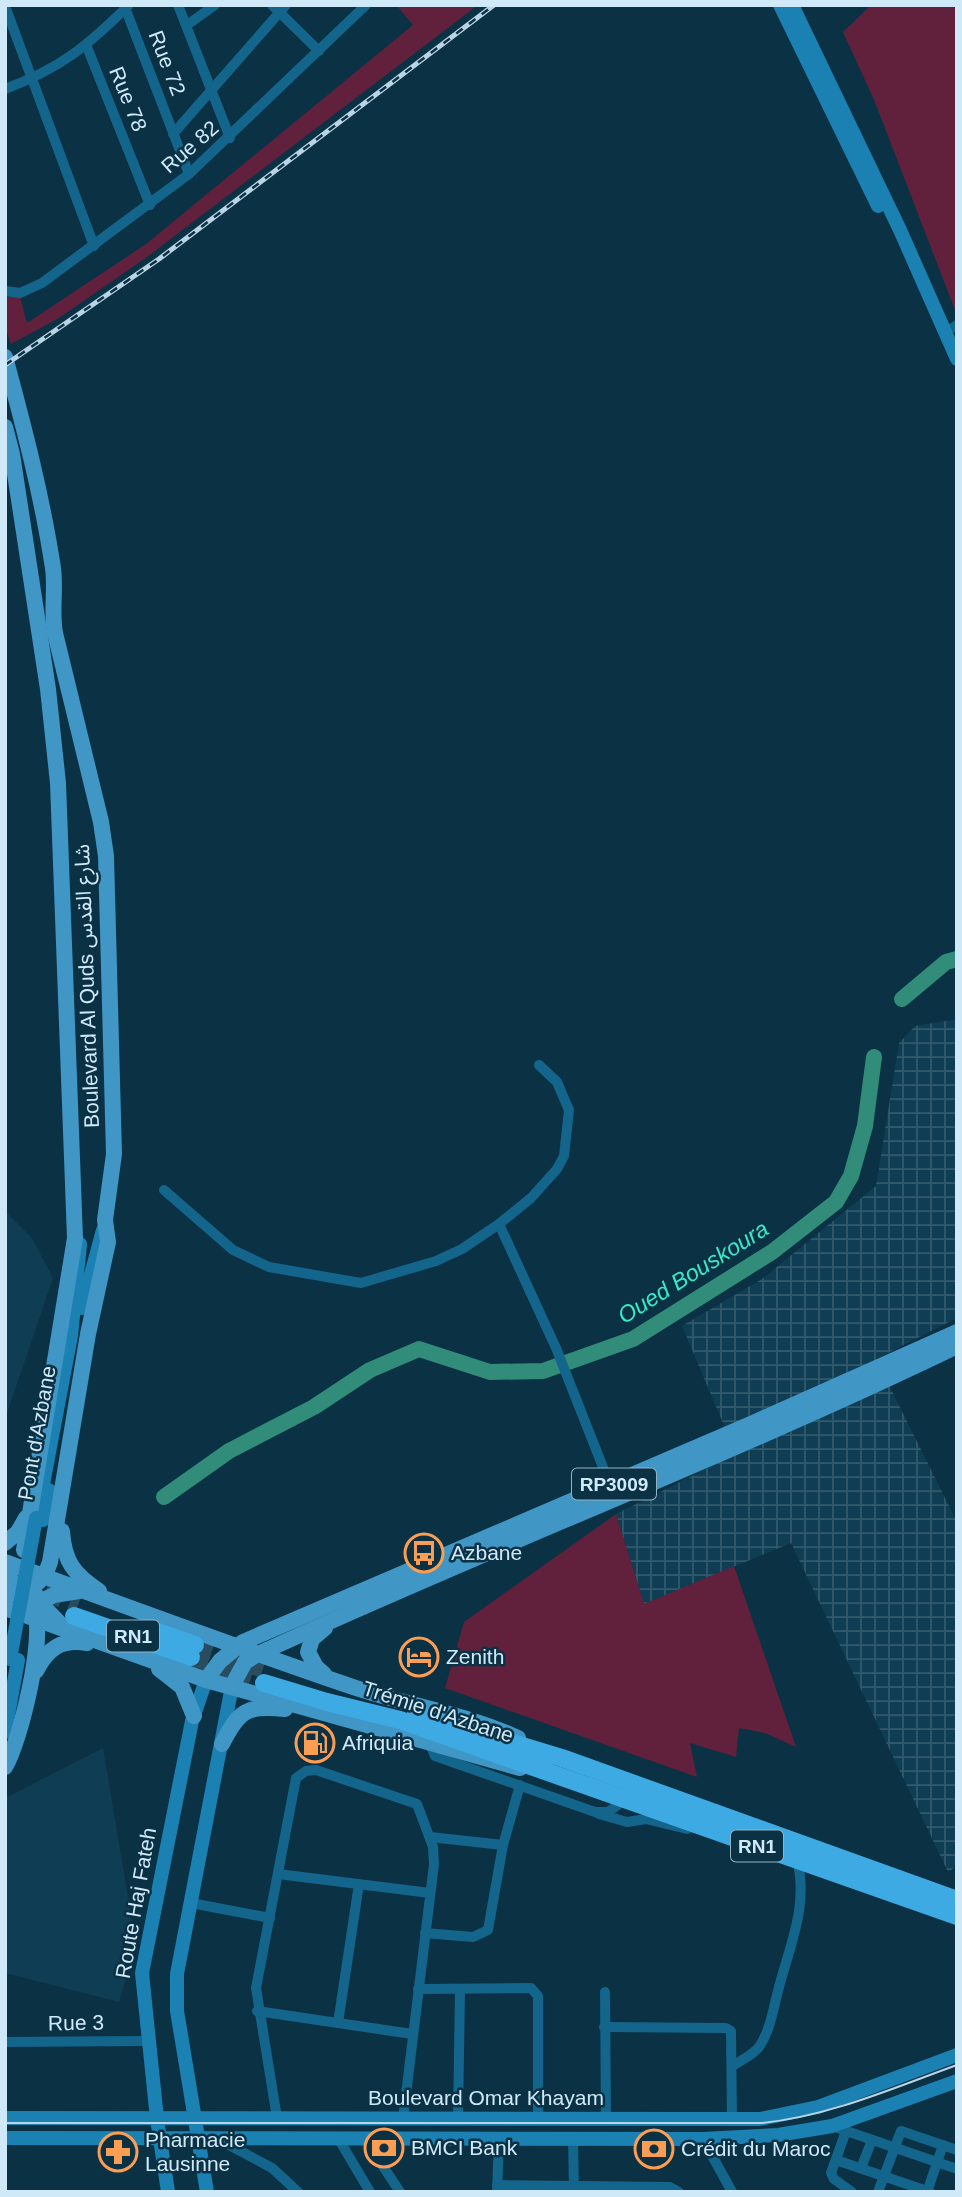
<svg xmlns="http://www.w3.org/2000/svg" width="962" height="2197" font-family="Helvetica,'Noto Sans Arabic',sans-serif">
  <style>
    .built { fill: #0f3d53 }
    .industrial { fill: url(#industrial-grid) }
    .green { fill: #61213d }
    .lines { fill: none; stroke-linecap: round; stroke-linejoin: round }
    .river { stroke: #318d79; stroke-width: 16 }
    .highway-tunnel { stroke: #294d5f; stroke-width: 18; stroke-dasharray: 18 9; stroke-linecap: butt }
    .street { stroke: #14658b; stroke-width: 10 }
    .secondary { stroke: #1a81b2; stroke-width: 14 }
    .primary { stroke: #4096c5; stroke-width: 16 }
    .highway { stroke: #3eaae3; stroke-width: 18 }
    .tram { stroke: #b9d4e4; stroke-width: 2 }
    .rail-casing { stroke: #b9d4e4; stroke-width: 5 }
    .rail { stroke: #0b3144; stroke-width: 2.5; stroke-dasharray: 8; stroke-linecap: butt }
    .secondary-bridge { stroke: #1a81b2; stroke-width: 14 }
    .labels { text-anchor: middle; stroke-width: 5; stroke-linejoin: round; paint-order: stroke }
    .shield { fill: #0b3144; stroke: #95b2c3; stroke-width: 2 }
    .shield-label { font-size: 19px; font-weight: bold; fill: #d0e9f9 }
    .street-label { font-size: 21px; fill: #d0e9f9; stroke: #0b3144 }
    .poi-label { font-size: 21px; fill: #d0e9f9; stroke: #0b3144; text-anchor: start }
    .water-label { font-size: 23px; font-style: italic; fill: #39e9c7; stroke: #0b3144 }
  </style>
  <defs>
    <pattern id="industrial-grid" width="8" height="8" patternUnits="userSpaceOnUse" patternTransform="scale(1.75)"><rect width="8" height="8" fill="#0f3d53"/><path d="M0 4h8M4 0v8" fill="none" stroke="#31596c"/></pattern>
  </defs>
  <rect width="100%" height="100%" fill="#0b3144"/>
  <!-- built -->
  <g class="built">
    <polygon points="5,1211 32,1238 53,1278 5,1419"/>
    <polygon points="103,1748 136,1944 119,2002 5,1973 5,1798"/>
  </g>
  <!-- industrial -->
  <polygon class="industrial" points="957,1019 957,1318 876,1359 957,1522 957,1866 948,1872 791,1543 644,1604 616,1514 736,1454 682,1326 762,1279 876,1186 899,1043 915,1026"/>
  <!-- green -->
  <g class="green">
    <polygon points="396,5 478,5 147,257 59,318 11,344 5,327 5,297 20,297 27,323 146,244 413,25"/>
    <polygon points="871,5 957,5 955,310 875,102 843,32"/>
    <polygon points="616,1514 644,1604 734,1566 796,1747 765,1733 739,1728 736,1757 690,1743 697,1777 445,1688 464,1622"/>
  </g>
  <g class="lines">
    <!-- river -->
    <g class="river">
      <polyline points="902,999 946,962 957,959"/>
      <polyline points="164,1497 229,1451 314,1407 370,1370 419,1349 490,1372 543,1371 633,1339 772,1252 836,1202 851,1176 865,1126 874,1057"/>
    </g>
    <!-- highway-tunnel -->
    <g class="highway-tunnel">
      <polyline points="45,1592 78,1605"/>
      <polyline points="195,1645 269,1671"/>
      <polyline points="191,1657 251,1678"/>
    </g>
    <!-- street -->
    <g class="street">
      <polyline points="124,5 189,174"/>
      <polyline points="178,5 230,138"/>
      <polyline points="272,5 319,51"/>
      <polyline points="5,6 94,246"/>
      <polyline points="187,25 215,5"/>
      <polyline points="87,47 150,205"/>
      <path d="M5 89C61 68 86 47 128 6"/>
      <polyline points="173,134 286,5"/>
      <polyline points="5,291 20,293 42,283 189,174 366,5"/>
      <polyline points="944,333 957,325"/>
      <polyline points="164,1190 233,1250 269,1267 361,1283 436,1261 462,1249 499,1224 531,1198 557,1169 564,1156 569,1110 557,1082 539,1065"/>
      <polyline points="499,1224 556,1348 610,1485"/>
      <polyline points="429,1742 435,1756 595,1812 608,1812 625,1800"/>
      <polyline points="599,1814 627,1822 646,1819 687,1829 692,1826"/>
      <polyline points="430,1837 503,1845"/>
      <polyline points="278,1874 430,1893"/>
      <polyline points="191,1903 270,1918"/>
      <polyline points="425,1933 473,1937 488,1930 503,1845 520,1785"/>
      <polyline points="418,1989 531,1988 538,1996 538,2119"/>
      <polyline points="605,1992 606,2120"/>
      <polyline points="257,2011 412,2034"/>
      <polyline points="338,2023 359,1884"/>
      <polyline points="604,2027 726,2028 731,2031 732,2120"/>
      <polyline points="5,2042 147,2041"/>
      <path d="M733 2066C741 2060 753 2055 759 2047 770 2031 773 2010 778 1991 789 1947 809 1906 797 1860"/>
      <polyline points="277,2118 256,1988 296,1778 306,1771 316,1770 417,1804 433,1847 434,1864 403,2119"/>
      <polyline points="458,2119 460,1990"/>
      <polyline points="832,2126 957,2169"/>
      <polyline points="846,2131 831,2173 834,2179 852,2192"/>
      <polyline points="338,2138 370,2192"/>
      <polyline points="218,2139 272,2168 298,2192"/>
      <polyline points="365,2139 400,2192"/>
      <polyline points="573,2139 574,2191"/>
      <polyline points="703,2139 732,2192"/>
      <polyline points="836,2160 930,2192"/>
      <polyline points="861,2168 872,2140"/>
      <polyline points="497,2185 670,2187 679,2192"/>
      <polyline points="497,2192 499,2140"/>
      <polyline points="878,2192 901,2131 957,2150"/>
      <polyline points="927,2192 943,2145"/>
    </g>
    <!-- secondary -->
    <g class="secondary">
      <polyline points="780,5 878,206"/>
      <polyline points="792,5 900,230 957,359"/>
      <polyline points="82,1308 103,1230"/>
      <polyline points="40,1500 71,1336 80,1244"/>
      <polyline points="43,1520 49,1490"/>
      <polyline points="5,1732 18,1660"/>
      <polyline points="5,2118 760,2119 818,2107 957,2055"/>
      <polyline points="5,2138 703,2139 778,2135 832,2126 957,2081"/>
      <polyline points="168,2192 157,2119 142,1973 192,1721 206,1680"/>
      <polyline points="207,2192 177,2011 177,1974 232,1686"/>
    </g>
    <!-- primary -->
    <g class="primary">
      <path d="M5 357C24 427 42 496 53 568 56 590 51 611 55 633L101 822 106 856 114 1154 105 1220 108 1242 88 1334 50 1562C44 1583 27 1595 5 1595"/>
      <polyline points="5,427 12,454 48,689 58,783 75,1238 24,1550"/>
      <path d="M62 1531C64 1562 74 1574 99 1591"/>
      <polyline points="5,1543 18,1532 26,1518"/>
      <path d="M5 1562C122 1605 238 1648 356 1688 410 1706 466 1714 518 1738"/>
      <polyline points="26,1579 42,1605 66,1630"/>
      <polyline points="5,1593 11,1583 8,1567"/>
      <polyline points="31,1606 54,1595 79,1591"/>
      <polyline points="5,1608 206,1680 520,1768"/>
      <polyline points="159,1669 182,1687 194,1716"/>
      <path d="M36 1671C48 1648 61 1639 87 1643"/>
      <polyline points="324,1674 316,1667 308,1652 312,1639 325,1628"/>
      <polyline points="206,1680 220,1661 243,1642 753,1423 957,1332"/>
      <path d="M232 1686 245 1662 256 1655C488 1548 727 1457 957 1346"/>
      <path d="M222 1744C239 1710 247 1705 285 1709"/>
      <path d="M5 1767C20 1743 46 1635 34 1611"/>
    </g>
    <!-- highway -->
    <g class="highway">
      <polyline points="74,1616 191,1657"/>
      <polyline points="152,1630 195,1645"/>
      <polyline points="264,1683 327,1702 400,1720 957,1916"/>
      <polyline points="416,1714 562,1758 957,1900"/>
    </g>
    <!-- tram -->
    <path class="tram" d="M5 2123H762C830 2116 893 2088 957 2065"/>
    <defs>
      <polyline id="rail" points="5,365 159,259 494,5"/>
    </defs>
    <!-- rail casing -->
    <use href="#rail" class="rail-casing"/>
    <!-- rail -->
    <use href="#rail" class="rail"/>
    <!-- secondary-bridge -->
    <polyline class="secondary-bridge" points="10,1659 36,1518"/>
  </g>
  <!-- icons -->
  <defs>
    <symbol id="bus-ring" viewBox="-11 -11 22 22"><circle r="9.5" fill="#0b3144" stroke="#fc9d54" stroke-width="1.5"/><path d="M-5-6H5V4H4V6H2V4H-2V6H-4V4H-5ZM-3.5-4V0h7V-4ZM-3.5 1.2v1.5H-2V1.2ZM2 1.2v1.5H3.5V1.2Z" fill="#fc9d54"/></symbol>
    <symbol id="hotel-ring" viewBox="-11 -11 22 22"><circle r="9.5" fill="#0b3144" stroke="#fc9d54" stroke-width="1.5"/><path d="M-6-4.5h1.5V1H6V5H4.5V3h-9V5H-6ZM-4 0a1.8 1.8 0 1 1 3.6 0ZM.5 0V-2.5h3Q6-2.5 6 0Z" fill="#fc9d54"/></symbol>
    <symbol id="fuel-ring" viewBox="-11 -11 22 22"><circle r="9.5" fill="#0b3144" stroke="#fc9d54" stroke-width="1.5"/><path d="M-5.5-6h7V0h2V4h1.3V-2.5L3-4.5l.8-.8L6-3V5H2.5V1h-1V6h-7ZM-4.2-4.7v3.2H.2V-4.7Z" fill="#fc9d54"/></symbol>
    <symbol id="bank-ring" viewBox="-11 -11 22 22"><circle r="9.5" fill="#0b3144" stroke="#fc9d54" stroke-width="1.5"/><path d="M-6-4H6V4H-6ZM0-2.3a2.3 2.3 0 1 0 0 4.6a2.3 2.3 0 1 0 0-4.6Z" fill="#fc9d54"/></symbol>
    <symbol id="pharmacy-ring" viewBox="-11 -11 22 22"><circle r="9.5" fill="#0b3144" stroke="#fc9d54" stroke-width="1.5"/><path d="M-2-6h4v4h4v4h-4v4h-4v-4h-4v-4h4Z" fill="#fc9d54"/></symbol>
  </defs>
  <g fill-rule="evenodd">
    <use href="#bus-ring" x="402" y="1531" width="44" height="44"/>
    <use href="#hotel-ring" x="397" y="1635" width="44" height="44"/>
    <use href="#fuel-ring" x="293" y="1721" width="44" height="44"/>
    <use href="#bank-ring" x="362" y="2126" width="44" height="44"/>
    <use href="#bank-ring" x="632" y="2127" width="44" height="44"/>
    <use href="#pharmacy-ring" x="96" y="2130" width="44" height="44"/>
  </g>
  <g class="labels">
    <!-- shield labels -->
    <g class="shield">
      <rect x="572" y="1468.5" width="84" height="31" rx="5"/>
      <rect x="107" y="1620.5" width="52" height="31" rx="5"/>
      <rect x="731" y="1830.5" width="52" height="31" rx="5"/>
    </g>
    <g class="shield-label">
      <text x="614" y="1491">RP3009</text>
      <text x="133" y="1643">RN1</text>
      <text x="757" y="1853">RN1</text>
    </g>
    <!-- street labels -->
    <g class="street-label">
      <text transform="translate(167 63) rotate(69)" y="7">Rue 72</text>
      <text transform="translate(128 99) rotate(68)" y="7">Rue 78</text>
      <text transform="translate(190 147) rotate(-41)" y="7">Rue 82</text>
      <text transform="translate(87 986) rotate(-92)" y="7">Boulevard Al Quds شارع القدس</text>
      <text transform="translate(37 1433) rotate(-80)" y="7">Pont d'Azbane</text>
      <text transform="translate(438 1712) rotate(18)" y="7">Trémie d'Azbane</text>
      <text transform="translate(136 1903) rotate(-80)" y="7">Route Haj Fateh</text>
      <text transform="translate(76 2023) rotate(-1)" y="7">Rue 3</text>
      <text x="486" y="2105">Boulevard Omar Khayam</text>
    </g>
    <!-- poi labels -->
    <g class="poi-label">
      <text x="451" y="1560">Azbane</text>
      <text x="446" y="1664">Zenith</text>
      <text x="342" y="1750">Afriquia</text>
      <text x="145" y="2147">Pharmacie<tspan x="145" dy="24">Lausinne</tspan></text>
      <text x="411" y="2155">BMCI Bank</text>
      <text x="681" y="2156">Crédit du Maroc</text>
    </g>
    <!-- water labels -->
    <g class="water-label">
      <text transform="translate(693 1272) rotate(-32)" y="8">Oued Bouskoura</text>
    </g>
  </g>
  <!-- border -->
  <rect width="962" height="2197" fill="none" stroke="#d0e9f9" stroke-width="14"/>
</svg>
